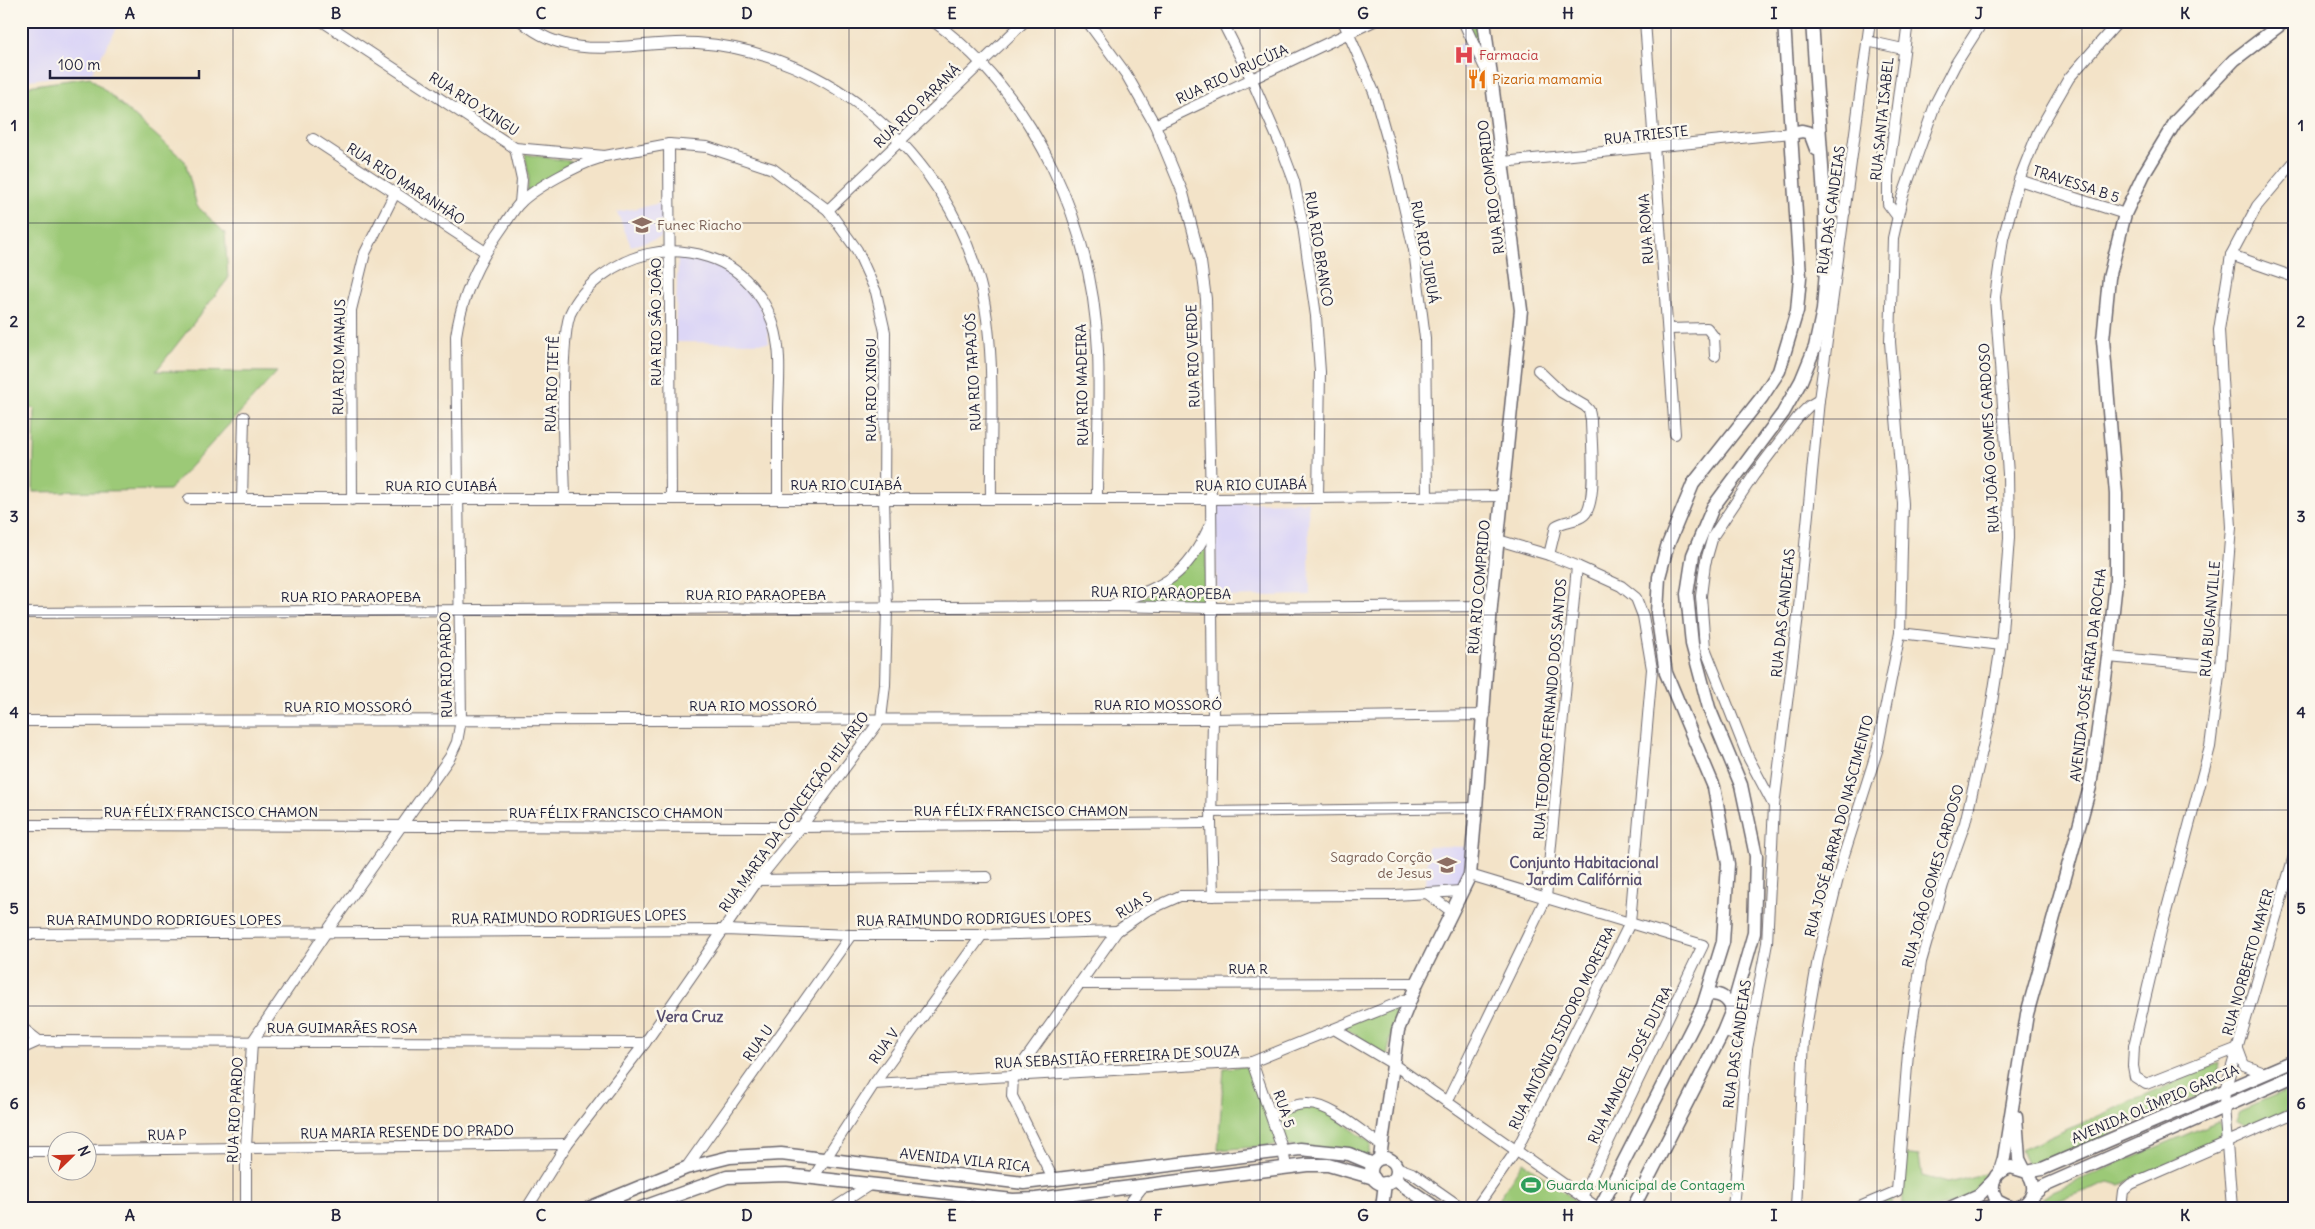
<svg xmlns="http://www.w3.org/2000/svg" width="2315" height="1229" font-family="Delius,sans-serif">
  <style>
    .built { fill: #dcd6f6 }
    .green { fill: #9cc977; stroke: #5f7659 }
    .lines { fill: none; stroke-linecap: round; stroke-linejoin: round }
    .minor-casing { stroke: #6b666c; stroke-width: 12 }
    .tertiary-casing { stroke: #6b666c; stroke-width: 15 }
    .minor { stroke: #fff; stroke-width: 10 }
    .tertiary { stroke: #fff; stroke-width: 12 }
    .grid { fill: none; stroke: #22223b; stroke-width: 1; stroke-opacity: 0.55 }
    .labels { text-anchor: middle; stroke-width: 5; stroke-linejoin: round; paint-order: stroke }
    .health-label { font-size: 14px; fill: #be3a42; stroke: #fbf7ec; text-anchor: start }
    .street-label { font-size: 14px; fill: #22223b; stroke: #fbf7ec }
    .food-label { font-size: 14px; fill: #c56008; stroke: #fbf7ec; text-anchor: start }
    .education-label { font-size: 14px; fill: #785e54; stroke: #fbf7ec; text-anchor: start }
    .leisure-label { font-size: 14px; fill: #27864d; stroke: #fbf7ec; text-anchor: start }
    .neighbourhood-label { font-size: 15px; font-weight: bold; fill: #584f70; stroke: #fbf7ec }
    .neatline { fill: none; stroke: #22223b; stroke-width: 2 }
    .grid-label { font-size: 16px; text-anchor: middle; font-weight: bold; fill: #22223b }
  </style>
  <rect width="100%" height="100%" fill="#fbf7ec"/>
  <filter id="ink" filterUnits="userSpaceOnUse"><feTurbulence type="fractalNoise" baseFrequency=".02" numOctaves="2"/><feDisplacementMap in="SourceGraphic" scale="10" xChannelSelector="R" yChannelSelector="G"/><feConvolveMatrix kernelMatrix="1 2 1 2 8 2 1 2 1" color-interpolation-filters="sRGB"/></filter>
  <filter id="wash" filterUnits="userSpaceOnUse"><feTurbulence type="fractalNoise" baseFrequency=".0096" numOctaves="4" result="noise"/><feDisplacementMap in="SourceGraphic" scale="20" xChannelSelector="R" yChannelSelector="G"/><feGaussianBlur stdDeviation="1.12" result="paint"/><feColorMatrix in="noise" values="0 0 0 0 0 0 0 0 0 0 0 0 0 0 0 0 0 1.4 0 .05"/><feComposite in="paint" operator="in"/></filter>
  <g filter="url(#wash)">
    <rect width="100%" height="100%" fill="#f3e3c8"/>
    <!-- built -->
    <g class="built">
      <polygon points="21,21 121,21 92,72 21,81"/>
      <polygon points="1466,41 1476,60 1462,70 1451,50"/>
      <polygon points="662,203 661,238 631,246 617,212"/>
      <polygon points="678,257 692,257 716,265 737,277 756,298 767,322 769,343 675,342"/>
      <polygon points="1308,502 1310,595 1217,597 1215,503"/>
      <polygon points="1428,846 1469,847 1463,883 1426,885"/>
    </g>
    <!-- green -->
    <g class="green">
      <polygon points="1467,21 1479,21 1484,58"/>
      <polygon points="90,77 185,161 197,206 225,233 228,279 156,371 277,372 169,490 33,492 35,409 21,406 21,87"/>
      <polygon points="525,154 575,162 527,194 529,177"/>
      <polygon points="1206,542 1206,605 1125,604 1157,591"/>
      <polygon points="1406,1002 1392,1031 1387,1057 1341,1025"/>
      <polygon points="2219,1063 2216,1088 2042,1164 2027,1164 2021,1150"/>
      <polygon points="1250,1066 1279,1145 1218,1150 1224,1068"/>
      <polygon points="2294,1088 2294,1108 2248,1128 2236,1121 2240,1111"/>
      <polygon points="1315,1103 1371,1143 1368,1159 1288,1146 1277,1116"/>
      <polygon points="2218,1121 2224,1128 2222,1140 2120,1185 2109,1182 2038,1208 2040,1200 2053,1191"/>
      <path d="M1902 1154 1919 1156 1922 1176 1948 1183 1988 1173C1983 1193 1957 1203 1939 1207 1928 1210 1914 1208 1903 1208Z"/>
      <polygon points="1523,1162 1586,1208 1493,1208"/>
      <polygon points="1892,1198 1892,1208 1871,1208"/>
    </g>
  </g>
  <g filter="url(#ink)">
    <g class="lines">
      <defs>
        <g id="minor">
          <polyline points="322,21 515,148 605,156 669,144 707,147 773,169 828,210 857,250 876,292 885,332 884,498 887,608 885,685 881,719 801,827 758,880 645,1043 567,1144 527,1208"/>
          <path d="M521 21C574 67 635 39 697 43 831 52 946 155 980 283 997 347 990 432 991 498"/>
          <path d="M933 21C1036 96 1093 226 1098 351 1100 400 1097 450 1097 499"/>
          <polyline points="1087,21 1126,74 1155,125 1183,193 1201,262 1206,299 1211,499 1213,719 1211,823 1213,896"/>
          <polyline points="1222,21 1252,80 1280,144 1294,181 1303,226 1316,316 1320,372 1318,497"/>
          <polyline points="1343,21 1374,92 1393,159 1414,250 1425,338 1427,496"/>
          <polyline points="1463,21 1489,77"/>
          <polyline points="1645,21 1675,434"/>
          <polyline points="1867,41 1903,49"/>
          <polyline points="1155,125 1374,21"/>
          <polyline points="313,139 484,251"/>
          <polyline points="669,144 671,499"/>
          <polyline points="515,148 522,180 520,203"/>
          <polyline points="1503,162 1791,133"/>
          <polyline points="2019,180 2125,214"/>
          <polyline points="828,210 1025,21"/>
          <polyline points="1825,211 1845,212"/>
          <polyline points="1897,216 1888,204 1888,176 1908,21"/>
          <polyline points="2231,255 2294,277"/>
          <polyline points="1668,329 1707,328 1714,337 1715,356"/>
          <path d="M1538 370 1561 392 1585 406 1589 410 1591 420C1591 439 1598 503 1584 515 1576 522 1564 520 1556 526L1549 555"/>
          <polyline points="189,499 1211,499 1503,496"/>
          <polyline points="242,499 244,417"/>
          <path d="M565 499C564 453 561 406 564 359 565 345 565 328 570 314 583 284 617 261 648 254 669 249 688 251 708 257 747 269 774 307 778 347 781 368 778 391 778 412 778 441 778 470 778 499"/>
          <polyline points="352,500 351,310 365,253 395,193"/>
          <path d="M1114 604C1164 585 1185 579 1209 527"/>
          <polyline points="21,613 1110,606 1212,608 1491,606"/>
          <polyline points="1900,633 2001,645"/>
          <polyline points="2108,657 2220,667"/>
          <polyline points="21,721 1213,719 1485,715"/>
          <polyline points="1774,806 1748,757 1705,648 1701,596 1705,564 1713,536 1754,475 1798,417 1809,406 1819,400"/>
          <polyline points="1211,812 1476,808"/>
          <polyline points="21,825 801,827 1211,823"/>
          <polyline points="1470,875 1703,945 1582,1197"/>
          <polyline points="758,880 987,877"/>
          <polyline points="1428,894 1451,911"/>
          <polyline points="21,934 725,930 851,935 982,935 1117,931"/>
          <polyline points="1078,984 1417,983"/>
          <polyline points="21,1027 39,1041"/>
          <polyline points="1334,1029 1393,1064 1598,1208"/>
          <path d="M1723 1032C1736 1034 1741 1037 1747 1049"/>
          <polyline points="2238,1048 2146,1084 2135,1077 2133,1066 2134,1046 2162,927 2210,747 2220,667 2231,527 2219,330 2231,255 2257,206 2294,162"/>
          <polyline points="21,1049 39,1041 645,1043"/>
          <polyline points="2238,1049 2244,1065 2264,1073"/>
          <polyline points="1252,1062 1283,1151 1286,1166"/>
          <polyline points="874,1084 1252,1062 1410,998"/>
          <polyline points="1447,1102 1546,898 1577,566"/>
          <path d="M1271 1114C1282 1110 1294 1104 1305 1104 1329 1102 1362 1132 1382 1146"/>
          <polyline points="88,1150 567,1144"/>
          <polyline points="21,1151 58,1151"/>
          <polyline points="1396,1167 1412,1173 1462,1208"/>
          <polyline points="686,1168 851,935"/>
          <polyline points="813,1178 874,1084 982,935"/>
          <polyline points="1054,1181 1012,1096 1013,1077 1117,931 1146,911 1180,896 1395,895 1461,891"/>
          <path d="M246 1208V1147L252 1042 325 934 450 757 457 742 461 720 456 336C462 294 479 259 504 225 509 218 514 209 520 203 535 188 579 164 600 158"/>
          <polyline points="834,1208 871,1184"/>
          <polyline points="1126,1208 1144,1185"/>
          <polyline points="1476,1208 1516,1151 1630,923 1652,669 1643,616 1636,598 1621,586 1577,566 1549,555 1498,540"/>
          <polyline points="1733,1208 1747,1049 1767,943 1774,806 1799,607 1819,400 1870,21"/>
          <polyline points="1796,1208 1804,1039 1818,959 1843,858 1877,751 1900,633 1903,504 1890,342 1893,238 1902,198 1936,102 1955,65 1983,21"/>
          <polyline points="1857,1208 1897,1191 1908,1053 1921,962 1943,885 1965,823 1989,721 2001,645 2009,538 2008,474 1995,297 2003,239 2019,180 2038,132 2069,78 2119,21"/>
          <polyline points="2121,1208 2123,1191 2131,1184 2294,1113"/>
          <polyline points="2232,1208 2224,1106 2225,1090 2294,856"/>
        </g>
        <g id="tertiary">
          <polyline points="1791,133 1802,131 1810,133 1816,149"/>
          <path d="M1707 995C1718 992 1729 998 1732 1010"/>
          <polyline points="2016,1117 2019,1159 2024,1169"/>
          <polyline points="1380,1157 1398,1030 1417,983 1470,875 1476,808 1491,606 1521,310 1484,21"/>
          <circle cx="1384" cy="1171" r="13"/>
          <polyline points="2000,1171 2004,1158 2027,1014 2090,787 2108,657 2116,582 2116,494 2103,340 2109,278 2125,214 2144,174 2176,121 2234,60 2285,21"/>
          <polyline points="2027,1172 2042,1169 2294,1061"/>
          <polyline points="1394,1179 1436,1208"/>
          <polyline points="2032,1196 2042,1187 2294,1076"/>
          <polyline points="589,1208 686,1168 730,1157 781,1154 1024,1183 1300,1149 1349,1154 1373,1164"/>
          <polyline points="641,1208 727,1177 786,1175 1013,1200 1036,1199 1307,1165 1328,1165 1374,1178"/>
          <polyline points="1382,1208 1385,1183"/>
          <polyline points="1600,1208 1703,1006 1723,942 1728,864 1714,787 1666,673 1657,613 1659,577 1667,547 1693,484 1762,397 1779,371 1797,311 1800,277 1784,21"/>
          <polyline points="1633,1208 1723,1032 1732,1010 1754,933 1756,856 1741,785 1709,708 1692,644 1687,594 1693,555 1713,507 1783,413 1801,381 1815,347 1823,310 1826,270 1825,211 1812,21"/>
          <polyline points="1950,1208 1979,1195 1994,1180"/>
          <polyline points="1984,1208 2003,1205"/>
          <path d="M2011 1208 1997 1201C1988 1185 1994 1171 2011 1167L2027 1172C2038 1186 2034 1203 2016 1208"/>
        </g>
      </defs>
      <!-- minor casing -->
      <use href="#minor" class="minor-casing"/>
      <!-- tertiary casing -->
      <use href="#tertiary" class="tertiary-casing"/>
      <!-- minor -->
      <use href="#minor" class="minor"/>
      <!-- tertiary -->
      <use href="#tertiary" class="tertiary"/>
    </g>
  </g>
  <!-- grid -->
  <path class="grid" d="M233 21V1208M438 21V1208M644 21V1208M849 21V1208M1055 21V1208M1260 21V1208M1466 21V1208M1671 21V1208M1877 21V1208M2082 21V1208M21 223H2294M21 419H2294M21 615H2294M21 810H2294M21 1006H2294"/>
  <!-- icons -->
  <defs>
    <symbol id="hospital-bare" viewBox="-9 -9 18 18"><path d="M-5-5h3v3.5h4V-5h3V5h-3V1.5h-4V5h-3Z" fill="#e0444e" stroke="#fbf7ec" stroke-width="2.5" paint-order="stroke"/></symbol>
    <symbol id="restaurant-bare" viewBox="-9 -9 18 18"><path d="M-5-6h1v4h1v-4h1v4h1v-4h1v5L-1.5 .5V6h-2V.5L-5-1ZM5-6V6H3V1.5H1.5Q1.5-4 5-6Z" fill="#e8710a" stroke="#fbf7ec" stroke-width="2.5" paint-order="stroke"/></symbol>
    <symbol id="school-bare" viewBox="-9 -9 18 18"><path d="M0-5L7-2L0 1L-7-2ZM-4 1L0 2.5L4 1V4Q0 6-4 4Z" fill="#8d6e63" stroke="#fbf7ec" stroke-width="2.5" paint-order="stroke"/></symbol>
    <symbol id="stadium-bare" viewBox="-9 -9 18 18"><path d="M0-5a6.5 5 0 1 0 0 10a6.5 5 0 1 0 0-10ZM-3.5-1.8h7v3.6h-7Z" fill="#2e9e5b" stroke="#fbf7ec" stroke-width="2.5" paint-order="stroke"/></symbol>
  </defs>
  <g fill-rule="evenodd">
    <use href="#hospital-bare" x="1450" y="41" width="28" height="28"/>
    <use href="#restaurant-bare" x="1463" y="65" width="28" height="28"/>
    <use href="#school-bare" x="628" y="211" width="28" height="28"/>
    <use href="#school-bare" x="1433" y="851" width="28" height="28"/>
    <use href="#stadium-bare" x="1517" y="1171" width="28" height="28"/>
  </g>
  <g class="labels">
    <!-- health labels -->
    <g class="health-label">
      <text x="1479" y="60">Farmacia</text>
    </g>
    <!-- street labels -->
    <g class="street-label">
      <text transform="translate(1232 74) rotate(-25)" y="5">RUA RIO URUCÚIA</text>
      <text transform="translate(474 104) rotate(33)" y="5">RUA RIO XINGU</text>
      <text transform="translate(917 106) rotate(-44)" y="5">RUA RIO PARANÁ</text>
      <text transform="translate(1882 119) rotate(-84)" y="5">RUA SANTA ISABEL</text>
      <text transform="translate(1646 135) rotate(-6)" y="5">RUA TRIESTE</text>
      <text transform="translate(406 184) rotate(33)" y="5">RUA RIO MARANHÃO</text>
      <text transform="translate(2076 184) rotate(18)" y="5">TRAVESSA B 5</text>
      <text transform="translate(1491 187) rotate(-97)" y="5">RUA RIO COMPRIDO</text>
      <text transform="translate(1831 210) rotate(-82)" y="5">RUA DAS CANDEIAS</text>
      <text transform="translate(1646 229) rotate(-94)" y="5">RUA ROMA</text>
      <text transform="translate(1319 249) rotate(81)" y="5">RUA RIO BRANCO</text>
      <text transform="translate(1425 252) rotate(80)" y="5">RUA RIO JURUÁ</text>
      <text transform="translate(656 322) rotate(-90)" y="5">RUA RIO SÃO JOÃO</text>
      <text transform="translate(1193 356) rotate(-92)" y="5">RUA RIO VERDE</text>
      <text transform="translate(339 357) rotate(-89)" y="5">RUA RIO MANAUS</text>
      <text transform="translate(973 372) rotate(-93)" y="5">RUA RIO TAPAJÓS</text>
      <text transform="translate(552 384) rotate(-88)" y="5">RUA RIO TIETÊ</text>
      <text transform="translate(1082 385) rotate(-91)" y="5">RUA RIO MADEIRA</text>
      <text transform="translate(871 390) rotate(-90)" y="5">RUA RIO XINGU</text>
      <text transform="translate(1989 438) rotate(-93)" y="5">RUA JOÃO GOMES CARDOSO</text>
      <text x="846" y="490">RUA RIO CUIABÁ</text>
      <text transform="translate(1251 485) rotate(-1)" y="5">RUA RIO CUIABÁ</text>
      <text x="441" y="491">RUA RIO CUIABÁ</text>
      <text transform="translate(1479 587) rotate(-85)" y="5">RUA RIO COMPRIDO</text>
      <text transform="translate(1161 593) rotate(1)" y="5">RUA RIO PARAOPEBA</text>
      <text x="756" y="600">RUA RIO PARAOPEBA</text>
      <text x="351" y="602">RUA RIO PARAOPEBA</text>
      <text transform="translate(1783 613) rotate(-84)" y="5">RUA DAS CANDEIAS</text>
      <text transform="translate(2210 619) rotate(-85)" y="5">RUA BUGANVILLE</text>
      <text transform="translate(446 665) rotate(-91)" y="5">RUA RIO PARDO</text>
      <text transform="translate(2088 675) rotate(-83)" y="5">AVENIDA JOSÉ FARIA DA ROCHA</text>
      <text x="1158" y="710">RUA RIO MOSSORÓ</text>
      <text x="753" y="711">RUA RIO MOSSORÓ</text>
      <text x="348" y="712">RUA RIO MOSSORÓ</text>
      <text transform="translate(1550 709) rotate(-85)" y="5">RUA TEODORO FERNANDO DOS SANTOS</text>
      <text x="1021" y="816">RUA FÉLIX FRANCISCO CHAMON</text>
      <text x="211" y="817">RUA FÉLIX FRANCISCO CHAMON</text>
      <text transform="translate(794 812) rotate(-54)" y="5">RUA MARIA DA CONCEIÇÃO HILÁRIO</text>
      <text x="616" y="818">RUA FÉLIX FRANCISCO CHAMON</text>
      <text transform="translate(1839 826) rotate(-75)" y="5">RUA JOSÉ BARRA DO NASCIMENTO</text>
      <text transform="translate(1933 876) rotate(-74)" y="5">RUA JOÃO GOMES CARDOSO</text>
      <text transform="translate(1134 905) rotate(-30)" y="5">RUA S</text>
      <text transform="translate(569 917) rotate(-1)" y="5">RUA RAIMUNDO RODRIGUES LOPES</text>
      <text transform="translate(974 919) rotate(-1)" y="5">RUA RAIMUNDO RODRIGUES LOPES</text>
      <text x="164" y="925">RUA RAIMUNDO RODRIGUES LOPES</text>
      <text transform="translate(2248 962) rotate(-74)" y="5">RUA NORBERTO MAYER</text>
      <text x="1248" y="974">RUA R</text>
      <text x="342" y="1033">RUA GUIMARÃES ROSA</text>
      <text transform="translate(1562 1028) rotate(-64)" y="5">RUA ANTÔNIO ISIDORO MOREIRA</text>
      <text transform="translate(758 1043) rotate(-55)" y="5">RUA U</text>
      <text transform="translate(1737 1044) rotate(-82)" y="5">RUA DAS CANDEIAS</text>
      <text transform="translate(884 1046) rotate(-54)" y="5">RUA V</text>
      <text transform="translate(1117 1057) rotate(-3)" y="5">RUA SEBASTIÃO FERREIRA DE SOUZA</text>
      <text transform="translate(1630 1065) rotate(-64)" y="5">RUA MANOEL JOSÉ DUTRA</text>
      <text transform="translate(2155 1104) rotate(-23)" y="5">AVENIDA OLÍMPIO GARCIA</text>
      <text transform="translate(1284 1109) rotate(71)" y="5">RUA 5</text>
      <text transform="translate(235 1110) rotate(-87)" y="5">RUA RIO PARDO</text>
      <text transform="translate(407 1132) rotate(-1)" y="5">RUA MARIA RESENDE DO PRADO</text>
      <text transform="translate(167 1135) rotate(-1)" y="5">RUA P</text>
      <text transform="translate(965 1160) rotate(6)" y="5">AVENIDA VILA RICA</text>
    </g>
    <!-- food labels -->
    <g class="food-label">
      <text x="1492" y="84">Pizaria mamamia</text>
    </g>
    <!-- education labels -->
    <g class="education-label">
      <text x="657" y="230">Funec Riacho</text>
      <text x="1432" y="862" text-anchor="end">Sagrado Corção<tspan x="1432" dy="16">de Jesus</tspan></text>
    </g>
    <!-- leisure labels -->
    <g class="leisure-label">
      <text x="1546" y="1190">Guarda Municipal de Contagem</text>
    </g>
    <!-- neighbourhood labels -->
    <g class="neighbourhood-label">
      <text x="1584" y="868">Conjunto Habitacional<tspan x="1584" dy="17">Jardim Califórnia</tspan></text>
      <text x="690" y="1022">Vera Cruz</text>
    </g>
  </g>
  <!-- margin -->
  <rect width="2315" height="1229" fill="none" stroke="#fbf7ec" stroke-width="55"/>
  <!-- north arrow -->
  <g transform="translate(72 1156) rotate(67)"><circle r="24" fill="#fbf7ec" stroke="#a4a2a5"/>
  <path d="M0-4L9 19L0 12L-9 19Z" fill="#c8321e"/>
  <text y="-8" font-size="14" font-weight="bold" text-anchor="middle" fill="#22223b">N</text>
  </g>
  <!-- scale -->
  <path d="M50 70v8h149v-8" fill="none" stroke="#22223b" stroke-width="2.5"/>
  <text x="58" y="70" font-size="15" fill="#22223b" stroke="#fbf7ec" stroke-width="4" paint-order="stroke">100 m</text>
  <rect x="28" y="28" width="2260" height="1174" class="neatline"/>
  <g class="grid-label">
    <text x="130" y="19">A</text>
    <text x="336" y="19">B</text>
    <text x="541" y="19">C</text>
    <text x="747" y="19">D</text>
    <text x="952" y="19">E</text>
    <text x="1158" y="19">F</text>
    <text x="1363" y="19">G</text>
    <text x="1568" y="19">H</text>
    <text x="1774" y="19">I</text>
    <text x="1979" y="19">J</text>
    <text x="2185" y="19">K</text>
    <text x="14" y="131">1</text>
    <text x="2301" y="131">1</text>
    <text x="14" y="327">2</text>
    <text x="2301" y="327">2</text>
    <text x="14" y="522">3</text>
    <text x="2301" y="522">3</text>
    <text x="14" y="718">4</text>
    <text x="2301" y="718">4</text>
    <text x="14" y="914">5</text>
    <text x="2301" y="914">5</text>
    <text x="14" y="1109">6</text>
    <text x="2301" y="1109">6</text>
    <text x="130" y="1221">A</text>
    <text x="336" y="1221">B</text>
    <text x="541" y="1221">C</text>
    <text x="747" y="1221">D</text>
    <text x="952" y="1221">E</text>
    <text x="1158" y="1221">F</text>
    <text x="1363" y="1221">G</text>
    <text x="1568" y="1221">H</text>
    <text x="1774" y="1221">I</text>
    <text x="1979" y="1221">J</text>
    <text x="2185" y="1221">K</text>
  </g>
</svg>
